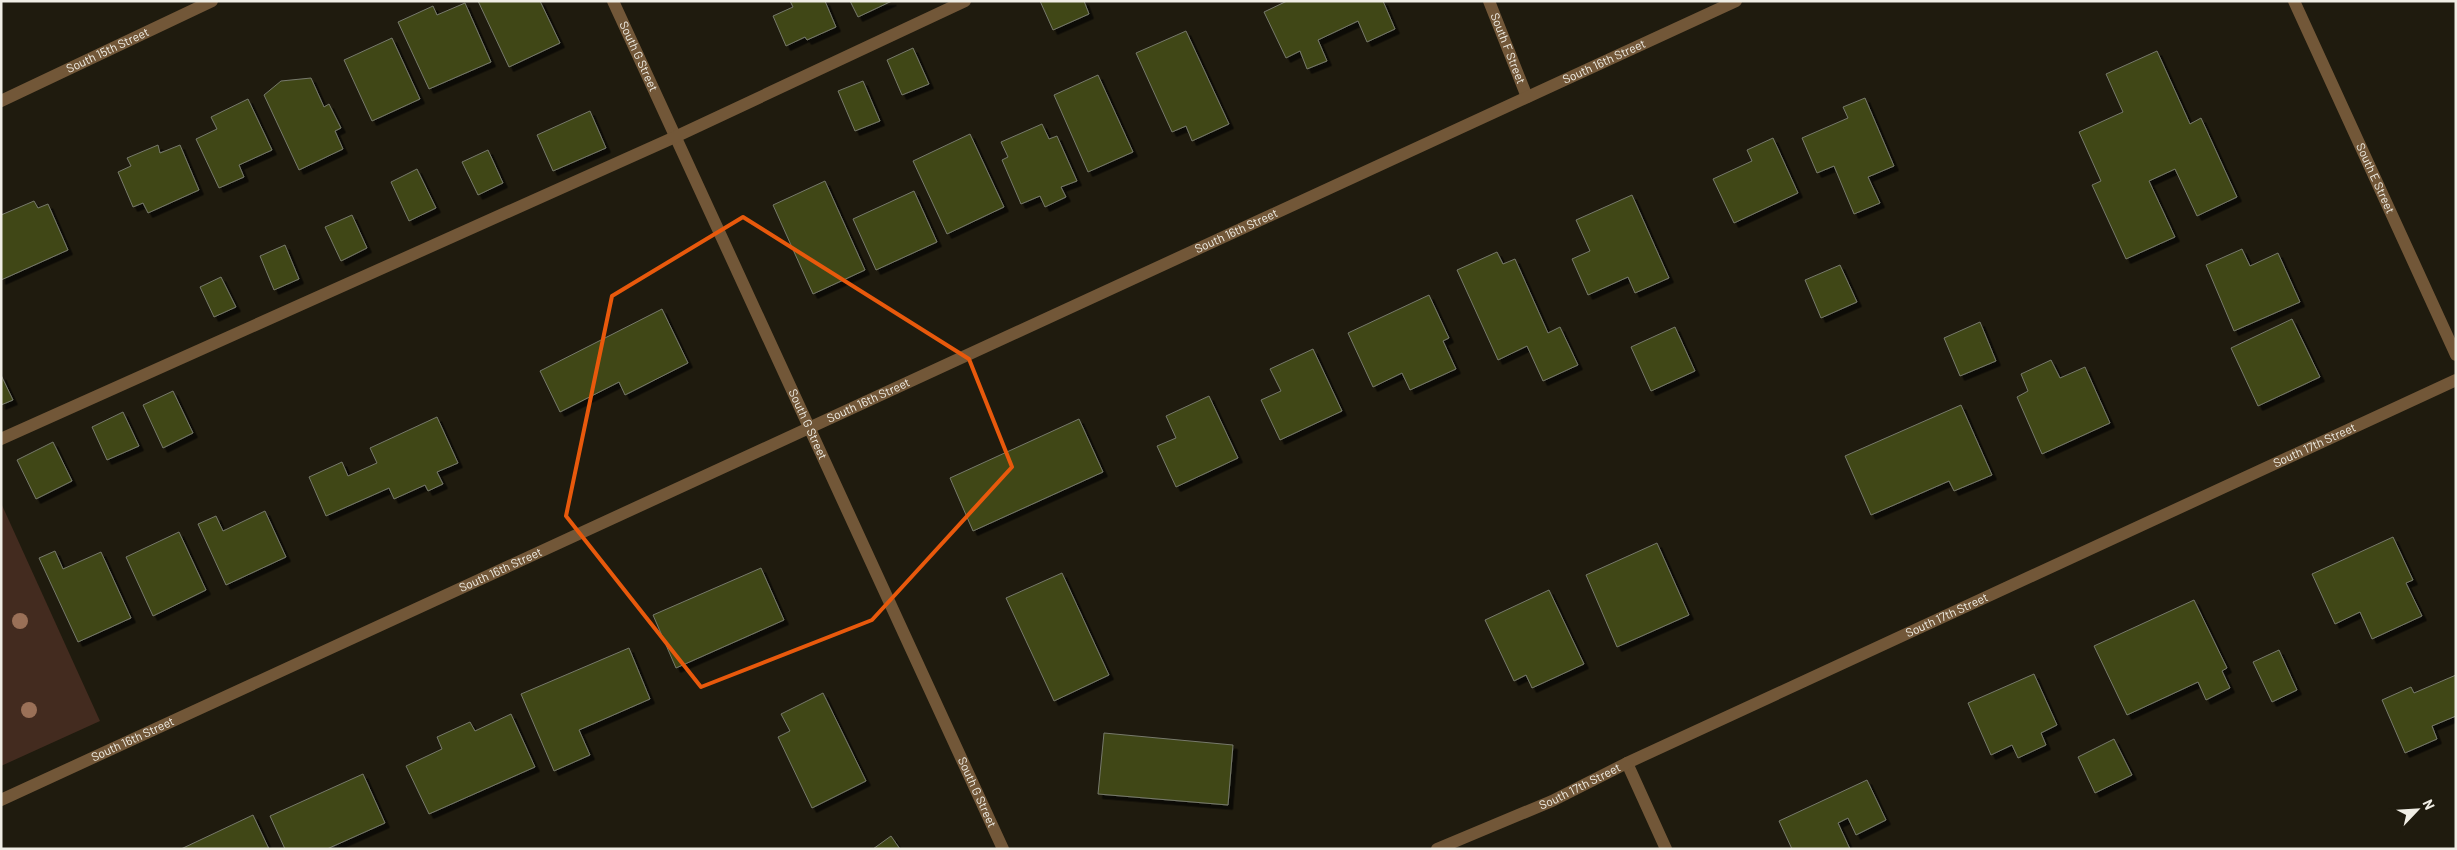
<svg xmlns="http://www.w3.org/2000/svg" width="2457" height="850" font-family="Barlow,sans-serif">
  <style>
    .green { fill: #432b1f }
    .building { fill: #404619; stroke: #777a6b; filter: url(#shadow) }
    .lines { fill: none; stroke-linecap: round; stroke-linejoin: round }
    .minor { stroke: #725738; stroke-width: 12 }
    .tree { fill: #9a7057 }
    .marked { fill: none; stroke: #e8590c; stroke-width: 4; stroke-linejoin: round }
    .labels { text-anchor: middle; stroke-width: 4; stroke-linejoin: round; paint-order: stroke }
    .street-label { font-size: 12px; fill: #f0eee5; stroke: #1f1b0e }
  </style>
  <defs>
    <filter id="shadow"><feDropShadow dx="4.5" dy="4.5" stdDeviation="0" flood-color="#0009"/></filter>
  </defs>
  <rect width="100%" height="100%" fill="#1f1b0e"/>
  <!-- green -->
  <polygon class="green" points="1,503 100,721 1,766"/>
  <!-- building -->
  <g class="building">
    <polygon points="478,1 540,1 560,43 509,67"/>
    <polygon points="790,1 825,1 836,27 807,40 805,37 786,46 773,16 793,7"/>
    <polygon points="850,1 892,1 858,17"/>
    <polygon points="1040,1 1084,1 1089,14 1053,30"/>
    <polygon points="1287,1 1383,1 1395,29 1367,42 1358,21 1318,40 1327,61 1307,69 1300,51 1286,58 1264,12"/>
    <polygon points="465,3 491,62 429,89 398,22 433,6 437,15"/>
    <polygon points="1186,31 1229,124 1192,141 1186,126 1172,132 1136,53"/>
    <polygon points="392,38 420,99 372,121 344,60"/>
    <polygon points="913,48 929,84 902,95 887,60"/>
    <polygon points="2157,51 2190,124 2201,118 2237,197 2197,216 2175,169 2149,181 2175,237 2126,259 2092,185 2101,181 2079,132 2123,112 2106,74"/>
    <polygon points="1098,75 1133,152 1088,172 1054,95"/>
    <polygon points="311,78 324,107 329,104 341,128 335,131 343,149 299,170 264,95 281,81"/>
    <polygon points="863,81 880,121 855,131 838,91"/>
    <polygon points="1865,98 1894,166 1868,177 1880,203 1854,214 1834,166 1817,173 1802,138 1848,118 1843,107"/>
    <polygon points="248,99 272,150 239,165 244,177 219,188 196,139 217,129 211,117"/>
    <polygon points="590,111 606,148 553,171 537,135"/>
    <polygon points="1042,124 1049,139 1057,136 1077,181 1061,187 1066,197 1045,207 1040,196 1021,204 1002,160 1008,157 1001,142"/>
    <polygon points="970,134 1004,207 947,234 913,161"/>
    <polygon points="1773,138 1798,193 1734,223 1713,179 1752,161 1747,150"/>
    <polygon points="158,145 160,153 180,145 199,190 148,213 143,203 133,207 118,172 131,166 127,158"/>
    <polygon points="488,150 503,183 478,195 462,162"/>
    <polygon points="417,169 436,208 409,221 391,182"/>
    <polygon points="825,181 865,270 813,294 773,205"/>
    <polygon points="914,191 937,242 876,270 853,219"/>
    <polygon points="1632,195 1669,278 1635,293 1628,277 1588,295 1572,259 1590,251 1576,220"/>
    <polygon points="34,201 38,208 48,204 68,250 1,280 1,215"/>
    <polygon points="352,215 367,248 341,261 325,227"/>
    <polygon points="285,245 299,279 274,290 260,256"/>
    <polygon points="2242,249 2250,266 2278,253 2300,302 2234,331 2206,265"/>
    <polygon points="1497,252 1503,264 1515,259 1548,333 1560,327 1578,365 1543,381 1527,346 1498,360 1457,270"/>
    <polygon points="1840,265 1857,302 1821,318 1805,280"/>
    <polygon points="221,277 236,307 214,317 200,287"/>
    <polygon points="1429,295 1449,338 1443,341 1456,369 1410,390 1402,373 1373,387 1348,333"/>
    <polygon points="662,309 688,363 625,395 619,382 560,412 540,371"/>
    <polygon points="2292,319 2320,377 2258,406 2231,348"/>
    <polygon points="1980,322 1996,361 1960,376 1944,338"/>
    <polygon points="1675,327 1695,371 1651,391 1631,347"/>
    <polygon points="1313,349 1342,411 1280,440 1261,400 1281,391 1270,369"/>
    <polygon points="2051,360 2060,378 2085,367 2110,423 2042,454 2017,397 2028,391 2021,374"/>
    <polygon points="1,375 13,400 1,405"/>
    <polygon points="173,391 193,433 163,448 143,405"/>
    <polygon points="1209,396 1238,458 1176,487 1157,446 1176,438 1166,416"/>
    <polygon points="1961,405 1992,475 1954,491 1949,481 1871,515 1845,456"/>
    <polygon points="123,412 139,446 107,460 92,427"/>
    <polygon points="437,417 458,463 437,472 443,484 428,491 425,485 394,499 389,488 326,516 309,477 342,462 348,476 377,463 370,448"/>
    <polygon points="1079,419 1103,472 973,531 950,478"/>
    <polygon points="53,442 72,481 36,499 17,460"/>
    <polygon points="265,511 286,557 226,585 198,524 216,516 223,531"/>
    <polygon points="179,532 206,590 153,616 126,557"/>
    <polygon points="2393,537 2413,580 2406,583 2422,616 2372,639 2360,612 2335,624 2312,574"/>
    <polygon points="1657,543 1689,615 1617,647 1586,575"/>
    <polygon points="55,551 63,569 101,552 131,618 78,642 39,558"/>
    <polygon points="761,568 784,620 676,668 653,615"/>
    <polygon points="1062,573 1109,675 1054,701 1006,598"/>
    <polygon points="1549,590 1584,664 1532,688 1526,675 1514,681 1485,620"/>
    <polygon points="2194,600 2227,668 2222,671 2230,688 2206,700 2198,682 2127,715 2094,646"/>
    <polygon points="629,648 650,699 579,730 590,755 554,771 521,694"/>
    <polygon points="2279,650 2297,690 2272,702 2253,662"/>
    <polygon points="2034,674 2057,725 2041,733 2046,745 2018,758 2012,745 1991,755 1968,703"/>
    <polygon points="2456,675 2456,716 2432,726 2437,739 2405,753 2382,700 2411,687 2414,693"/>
    <polygon points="823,693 866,781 812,808 778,737 790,731 781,714"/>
    <polygon points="511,714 535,767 429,814 406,766 442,749 437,737 470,722 475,731"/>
    <polygon points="1104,733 1233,745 1228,805 1098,794"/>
    <polygon points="2114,739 2132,775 2095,793 2078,757"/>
    <polygon points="363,774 385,823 327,849 285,849 270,816"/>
    <polygon points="1867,780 1886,820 1856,835 1848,818 1838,823 1850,849 1792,849 1779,821"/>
    <polygon points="253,815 269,849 181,849"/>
    <polygon points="891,836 900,849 873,849"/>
  </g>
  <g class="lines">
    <!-- minor -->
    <g class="minor">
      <path id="s1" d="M613 1 1003 849"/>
      <path id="s2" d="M1489 1 1527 97"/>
      <path id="s3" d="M2294 1 2456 355"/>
      <path id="s4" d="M1 101 212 1"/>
      <polyline points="1,439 675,137 965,1"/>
      <polyline points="1627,763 1666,849"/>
      <path id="s5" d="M1 800 1736 1"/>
      <path id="s6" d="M1437 849 1552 801 1627 763 2456 380"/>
    </g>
  </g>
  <!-- trees -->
  <g class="tree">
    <circle cx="20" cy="621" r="8"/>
    <circle cx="29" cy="710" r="8"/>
  </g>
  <!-- marked area -->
  <path class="marked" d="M743 217 969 359 1012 467 872 620 701 687 566 516 612 296Z"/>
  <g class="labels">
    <!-- street labels -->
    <g class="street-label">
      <text dy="4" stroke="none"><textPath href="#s2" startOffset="51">South F Street</textPath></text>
      <text dy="4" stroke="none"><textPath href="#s4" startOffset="118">South 15th Street</textPath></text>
      <text dy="4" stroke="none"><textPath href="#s1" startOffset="61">South G Street</textPath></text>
      <text dy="4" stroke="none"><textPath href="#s5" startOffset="1765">South 16th Street</textPath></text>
      <text dy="4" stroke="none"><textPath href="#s3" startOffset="195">South E Street</textPath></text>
      <text dy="4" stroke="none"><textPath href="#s5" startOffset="1360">South 16th Street</textPath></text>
      <text dy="4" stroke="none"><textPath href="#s5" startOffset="955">South 16th Street</textPath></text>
      <text dy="4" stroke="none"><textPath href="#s1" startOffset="466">South G Street</textPath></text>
      <text dy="4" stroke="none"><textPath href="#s6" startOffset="966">South 17th Street</textPath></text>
      <text dy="4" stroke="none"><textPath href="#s5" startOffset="550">South 16th Street</textPath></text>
      <text dy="4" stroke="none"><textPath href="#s6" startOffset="561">South 17th Street</textPath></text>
      <text dy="4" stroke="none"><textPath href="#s5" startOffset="145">South 16th Street</textPath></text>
      <text dy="4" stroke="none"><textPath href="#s6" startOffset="156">South 17th Street</textPath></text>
      <text dy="4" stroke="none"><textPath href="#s1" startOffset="871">South G Street</textPath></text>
    </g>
  </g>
  <!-- border -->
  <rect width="2457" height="850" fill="none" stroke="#f0eee5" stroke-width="5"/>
  <!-- north arrow -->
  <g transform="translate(2417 810) rotate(65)" stroke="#1f1b0e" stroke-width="4" paint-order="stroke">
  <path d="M0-4L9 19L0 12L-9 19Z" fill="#f0eee5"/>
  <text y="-8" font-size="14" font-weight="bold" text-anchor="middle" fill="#f0eee5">N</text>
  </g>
</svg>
